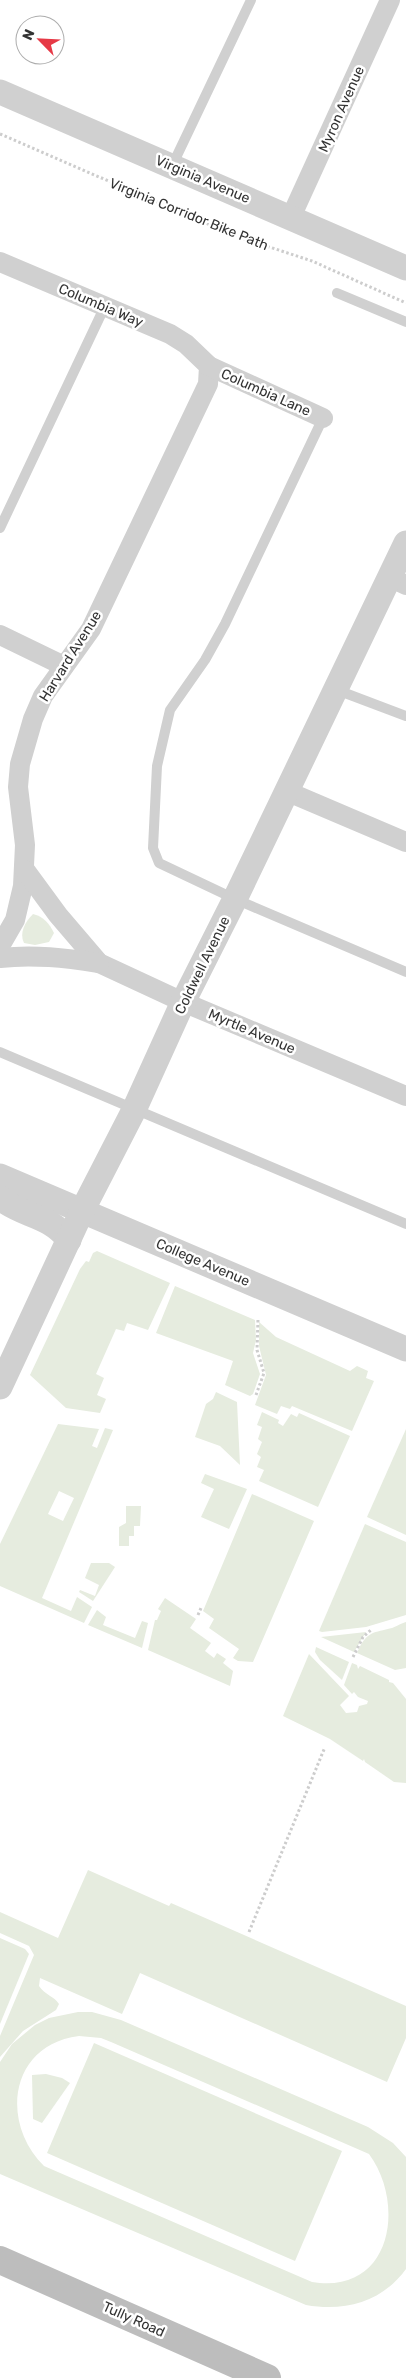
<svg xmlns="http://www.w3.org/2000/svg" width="406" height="2378" font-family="Rubik,sans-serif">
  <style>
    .green { fill: #e6ecdf; fill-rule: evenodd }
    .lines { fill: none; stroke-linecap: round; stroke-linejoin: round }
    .path { stroke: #cdcdcd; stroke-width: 3; stroke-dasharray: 2.5 2.5; stroke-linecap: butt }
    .service { stroke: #d0d0d0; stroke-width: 10 }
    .minor { stroke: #d0d0d0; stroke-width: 20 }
    .tertiary { stroke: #d0d0d0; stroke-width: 25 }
    .secondary { stroke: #bdbdbd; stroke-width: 28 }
    .labels { text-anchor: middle; stroke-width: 5; stroke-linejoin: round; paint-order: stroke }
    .street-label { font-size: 14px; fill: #333; stroke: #fff }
  </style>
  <rect width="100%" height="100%" fill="#fff"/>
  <!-- green -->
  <g class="green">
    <path d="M33 914C44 917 49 923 54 933L49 942 35 945 24 943C19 933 25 922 33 914Z"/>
    <polygon points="97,1251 170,1283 148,1330 127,1323 124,1331 116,1329 96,1374 104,1378 97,1395 106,1399 100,1413 66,1408 30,1375 80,1269 86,1261 89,1262 93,1253"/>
    <polygon points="175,1286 255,1320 256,1340 253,1353 260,1374 253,1394 250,1396 225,1385 233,1361 156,1333"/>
    <polygon points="259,1322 276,1337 350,1371 357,1366 368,1371 366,1378 374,1381 352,1431 292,1406 290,1409 281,1406 277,1414 255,1405 266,1375 259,1346"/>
    <polygon points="216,1392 237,1402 240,1465 220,1446 195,1437 206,1404 213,1399"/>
    <polygon points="262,1412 279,1420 278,1423 283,1426 291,1414 297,1417 299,1413 350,1436 318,1507 259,1481 264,1470 257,1467 261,1457 257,1454 262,1442 258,1439 262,1427 257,1425"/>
    <path d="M58 1424 99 1429 92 1446 97 1448 105 1428 113 1430 42 1598 71 1611 77 1597 92 1607 84 1623 0 1586V1544ZM59 1491 74 1498 63 1521 48 1514Z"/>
    <polygon points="406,1429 406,1535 367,1517"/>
    <polygon points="205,1474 247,1489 229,1529 201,1517 214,1489 201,1483"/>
    <polygon points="252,1494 314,1521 253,1662 238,1661 233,1658 239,1649 209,1628 214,1619 203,1611"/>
    <polygon points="126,1506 141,1506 140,1526 134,1526 134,1536 129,1536 129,1546 119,1546 119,1527 126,1523"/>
    <polygon points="365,1524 406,1542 406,1615 366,1627 322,1632 319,1631"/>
    <polygon points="91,1563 109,1563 115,1567 93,1601 79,1592 80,1590 95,1596 99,1585 85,1578"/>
    <polygon points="165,1598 196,1619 190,1628 211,1643 205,1651 214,1658 217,1653 226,1659 223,1663 233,1671 230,1686 148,1650 155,1620 157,1620 161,1611 158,1609"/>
    <polygon points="97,1610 106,1617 103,1625 135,1638 142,1621 148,1623 142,1648 88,1625"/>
    <path d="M406 1622V1668L395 1670 357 1653C367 1630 374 1633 392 1628 395 1627 402 1623 406 1622Z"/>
    <polygon points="366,1632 354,1652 321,1637"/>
    <polygon points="316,1647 349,1662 342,1680 320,1660 315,1652"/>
    <polygon points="309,1654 349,1696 340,1705 346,1713 357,1712 359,1706 367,1704 368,1701 358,1697 354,1692 352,1694 344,1685 352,1663 357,1665 358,1669 360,1666 389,1680 389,1682 393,1683 406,1699 406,1783 394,1782 365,1762 364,1759 363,1761 330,1739 283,1716"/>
    <path d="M88 1870 169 1906 171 1903 406 2006V2038L387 2082 140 1973 122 2014 40 1978 39 1986C45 1995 54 1996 59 2004L56 2010 23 2031 0 2057V2036L34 1955 29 1946 0 1933V1912L58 1938Z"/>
    <polygon points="0,1938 25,1949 29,1954 0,2024"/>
    <path d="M78 2012H92L121 2020 368 2127 393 2143 406 2157V2269C382 2302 345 2312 306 2305L0 2174V2062L12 2044 35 2025 49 2018ZM79 2036 101 2038 111 2042 369 2154C406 2204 392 2295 312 2282L44 2166C0 2123 9 2045 79 2036Z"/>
    <polygon points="94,2043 342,2151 295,2261 47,2153"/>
    <polygon points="46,2074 62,2078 70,2083 42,2123 33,2119 32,2075"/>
  </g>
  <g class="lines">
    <!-- path -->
    <g class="path">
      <polyline points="0,134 233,235 312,261 406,303"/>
      <polyline points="256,1395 264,1373 257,1350 258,1319"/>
      <polyline points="198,1615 201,1608"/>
      <polyline points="353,1657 363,1637 372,1629"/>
      <polyline points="249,1932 325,1747"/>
    </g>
    <!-- service -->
    <g class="service">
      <polyline points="172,166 251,0"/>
      <polyline points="337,293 406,322"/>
      <polyline points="323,418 225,624 205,660 170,710 157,766 153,848 159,863 235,899 406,972"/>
      <polyline points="0,528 105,306"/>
      <polyline points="337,690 406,716"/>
      <polyline points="0,1052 406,1224"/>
    </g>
    <!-- minor -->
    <g class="minor">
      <polyline points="291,217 390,0"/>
      <polyline points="0,262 170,334 186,344 209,366 208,384 91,629 43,696 33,719 20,764 18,787 25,845 23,886 15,920 0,946"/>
      <polyline points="209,366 323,418"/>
      <polyline points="389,577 406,585"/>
      <polyline points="0,635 64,666"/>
      <polyline points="286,791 406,842"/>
      <polyline points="25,870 58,915 99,963 183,1002 406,1096"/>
      <path d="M0 958C33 954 66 958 99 963"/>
    </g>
    <!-- tertiary -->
    <g class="tertiary">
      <polyline points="0,92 406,268"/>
      <polyline points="0,1176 406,1349"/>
      <path d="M0 1198C23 1217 47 1213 69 1240"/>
      <polyline points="0,1387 82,1211 134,1110 183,1002 235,899 406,543"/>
    </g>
    <!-- secondary -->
    <polyline class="secondary" points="0,2260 267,2378"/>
  </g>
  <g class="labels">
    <!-- street labels -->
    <g class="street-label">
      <text transform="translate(341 109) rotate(-66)" y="5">Myron Avenue</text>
      <text transform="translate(203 179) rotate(23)" y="5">Virginia Avenue</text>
      <text transform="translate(189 214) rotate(22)" y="5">Virginia Corridor Bike Path</text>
      <text transform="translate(101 305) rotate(23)" y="5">Columbia Way</text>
      <text transform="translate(266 392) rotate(24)" y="5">Columbia Lane</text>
      <text transform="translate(70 656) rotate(-58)" y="5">Harvard Avenue</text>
      <text transform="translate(202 965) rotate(-64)" y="5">Coldwell Avenue</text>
      <text transform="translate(252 1031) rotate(23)" y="5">Myrtle Avenue</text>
      <text transform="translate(203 1262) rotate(23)" y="5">College Avenue</text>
      <text transform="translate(134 2319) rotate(24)" y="5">Tully Road</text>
    </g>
  </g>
  <!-- north arrow -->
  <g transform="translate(40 40) rotate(294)"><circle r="24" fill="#ffffff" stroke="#adadad"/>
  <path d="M0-4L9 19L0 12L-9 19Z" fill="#e63946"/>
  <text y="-8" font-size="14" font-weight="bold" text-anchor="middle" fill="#333333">N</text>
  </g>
</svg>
